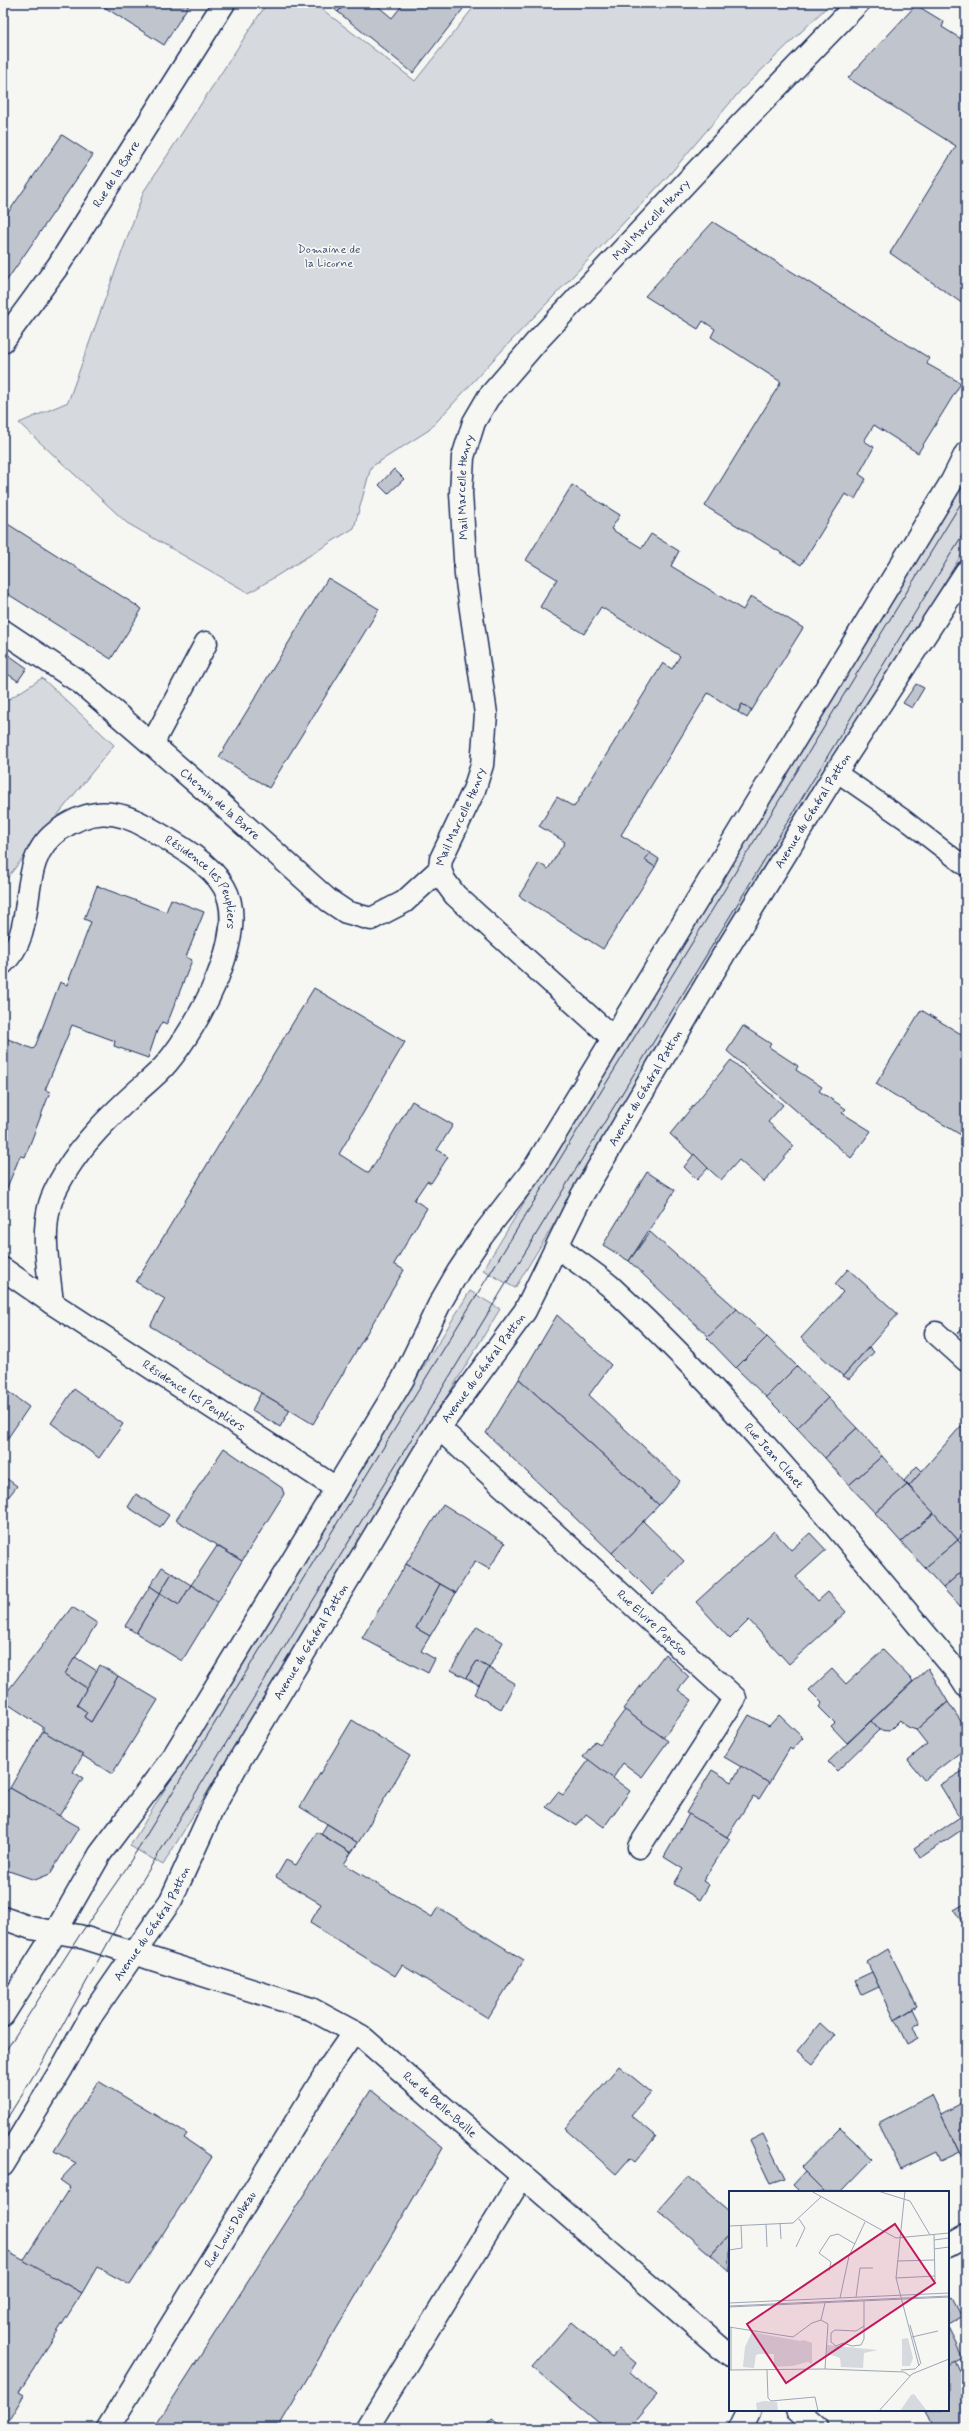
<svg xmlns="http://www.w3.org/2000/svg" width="969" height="2431" font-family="Mynerve,sans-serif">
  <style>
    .green { fill: #d6d9dd; stroke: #78849e }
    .building { fill: #c0c4cd; stroke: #1b2f5e }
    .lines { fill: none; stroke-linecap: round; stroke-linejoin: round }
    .lane-casing { stroke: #1b2f5e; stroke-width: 21 }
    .street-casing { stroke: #1b2f5e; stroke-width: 25 }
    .secondary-casing { stroke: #1b2f5e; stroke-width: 25 }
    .lane { stroke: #f6f6f2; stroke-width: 18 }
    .street { stroke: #f6f6f2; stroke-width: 22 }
    .secondary { stroke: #f6f6f2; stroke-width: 22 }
    .tram { stroke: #1b2f5e; stroke-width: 1 }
    .labels { text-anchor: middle; stroke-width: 3.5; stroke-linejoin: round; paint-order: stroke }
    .street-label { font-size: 12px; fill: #1b2f5e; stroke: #f6f6f2 }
    .park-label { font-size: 12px; fill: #405177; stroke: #f6f6f2 }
    .inset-road { fill: none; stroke: #9ea6b7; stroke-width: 1 }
    .view { fill: #c2185b; fill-opacity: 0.15; stroke: #c2185b; stroke-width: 2 }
    .inset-edge { fill: none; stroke: #1b2f5e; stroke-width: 2 }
  </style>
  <rect width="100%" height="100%" fill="#f6f6f2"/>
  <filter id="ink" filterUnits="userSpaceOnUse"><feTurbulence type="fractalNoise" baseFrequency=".025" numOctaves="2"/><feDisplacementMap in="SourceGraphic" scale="8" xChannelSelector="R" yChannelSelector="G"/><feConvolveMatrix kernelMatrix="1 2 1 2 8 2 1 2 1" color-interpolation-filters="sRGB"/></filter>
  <g filter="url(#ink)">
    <!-- green -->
    <g class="green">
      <polygon points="267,3 314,3 415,81 477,3 831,3 741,90 669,175 493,360 429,430 371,467 354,528 249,593 127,523 19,423 68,402 144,191"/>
      <polygon points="966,477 966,547 515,1288 483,1270"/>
      <polygon points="42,678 114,745 3,883 3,703"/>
      <polygon points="470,1291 500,1309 163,1865 130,1846"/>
    </g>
    <!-- building -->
    <g class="building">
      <polygon points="98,3 137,3 145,8 148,3 190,3 164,45"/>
      <polygon points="327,3 346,3 338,12"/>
      <polygon points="346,3 374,3 392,18 404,3 456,3 463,9 413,73 338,12"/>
      <polygon points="916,5 944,22 942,27 966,42 966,306 890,253 956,146 848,78"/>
      <polygon points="62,135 93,155 3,286 3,220"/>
      <polygon points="713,222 929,358 927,364 961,383 918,453 874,425 864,441 874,447 859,474 866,479 855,499 845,494 801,565 705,506 781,382 711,337 715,329 703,321 698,329 645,296"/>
      <polygon points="394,469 404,479 388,494 379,485"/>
      <polygon points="572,485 620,515 611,529 642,548 651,534 679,551 671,566 743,610 751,596 803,628 752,710 742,704 738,712 708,693 621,835 650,853 645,860 655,867 603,949 519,896 539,863 548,869 565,842 539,826 557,797 574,807 663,663 672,669 680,656 601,607 584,634 540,607 557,579 526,560"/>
      <polygon points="3,521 142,609 111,659 3,591"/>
      <polygon points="328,578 379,609 269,788 219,757"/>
      <polygon points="3,651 27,668 18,681 3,671"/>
      <polygon points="916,684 924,688 912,708 903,703"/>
      <polygon points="742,704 752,710 747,718 738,712"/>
      <polygon points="650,853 659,859 655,867 645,860"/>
      <polygon points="97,886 166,912 171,899 204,912 186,957 192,960 167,1024 162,1022 157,1031 148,1058 114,1046 115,1041 72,1025 45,1090 50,1092 25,1157 20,1156 6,1190 3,1189 3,1037 33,1049 35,1047 60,982 67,985 91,922 84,919"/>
      <polygon points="314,988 405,1042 339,1154 369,1173 412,1101 453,1125 437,1150 448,1157 431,1183 427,1181 414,1200 427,1208 394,1264 404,1270 313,1424 150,1326 165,1299 136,1282"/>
      <polygon points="921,1010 966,1037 966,1138 876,1084"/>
      <polygon points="743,1026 771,1044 769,1047 798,1066 796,1070 822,1087 819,1091 846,1109 842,1113 871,1131 851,1158 727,1051"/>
      <polygon points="731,1060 783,1105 768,1122 794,1146 764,1182 739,1160 721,1180 670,1134"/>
      <polygon points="694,1154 708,1168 697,1180 684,1167"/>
      <polygon points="647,1172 675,1190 629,1261 603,1245"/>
      <polygon points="650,1232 737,1309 709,1337 629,1261"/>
      <polygon points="848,1269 898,1314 843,1376 801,1338 843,1292 835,1284"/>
      <polygon points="737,1309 767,1337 736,1368 707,1338"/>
      <polygon points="557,1315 611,1365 589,1395 680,1481 659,1505 519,1379"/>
      <polygon points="966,1326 966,1339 958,1333"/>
      <polygon points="767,1337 797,1366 766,1397 736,1368"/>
      <polygon points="869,1347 874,1352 849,1379 843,1376"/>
      <polygon points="797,1366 828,1398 797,1428 766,1397"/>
      <polygon points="519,1379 659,1505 612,1553 486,1433"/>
      <polygon points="3,1388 29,1407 3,1445"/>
      <polygon points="74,1389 123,1424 99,1458 51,1423"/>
      <polygon points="261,1393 290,1410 280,1427 252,1410"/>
      <polygon points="828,1398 857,1428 825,1458 797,1428"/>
      <polygon points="961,1426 966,1431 966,1530 958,1540 909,1486"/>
      <polygon points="857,1428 882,1456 849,1485 825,1458"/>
      <polygon points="224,1448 282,1488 284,1494 242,1561 176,1520"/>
      <polygon points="882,1456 907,1485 875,1513 849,1485"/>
      <polygon points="917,1466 922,1471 909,1486 904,1481"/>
      <polygon points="3,1476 17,1486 6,1500 8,1506 3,1513"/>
      <polygon points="907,1485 934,1513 901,1542 875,1513"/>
      <polygon points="136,1494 169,1515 160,1528 128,1507"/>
      <polygon points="443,1504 505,1543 489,1569 475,1561 456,1593 406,1564"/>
      <polygon points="934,1513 958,1540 925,1568 901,1542"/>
      <polygon points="643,1521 684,1561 653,1594 612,1553"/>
      <polygon points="774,1531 791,1550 810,1533 826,1550 796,1577 818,1601 828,1592 846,1612 789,1664 749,1620 730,1639 696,1602"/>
      <polygon points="958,1540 966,1550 966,1568 943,1588 925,1568"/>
      <polygon points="217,1546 242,1561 218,1602 191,1585"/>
      <polygon points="406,1564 440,1584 416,1628 430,1636 421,1651 435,1659 428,1673 362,1638"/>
      <polygon points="162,1567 172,1573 160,1593 150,1586"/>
      <polygon points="966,1568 966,1602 960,1607 943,1588"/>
      <polygon points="172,1573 191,1585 179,1605 160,1593"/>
      <polygon points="440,1584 456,1593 430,1636 416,1628"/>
      <polygon points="191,1585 218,1602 182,1661 136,1633 160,1593 179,1605"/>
      <polygon points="150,1586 160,1593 136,1633 125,1626"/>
      <polygon points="966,1602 966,1614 960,1607"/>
      <polygon points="72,1607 97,1623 65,1674 87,1688 77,1705 87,1712 84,1717 91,1722 118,1676 158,1700 112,1774 43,1731 43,1727 3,1701 3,1697"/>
      <polygon points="477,1626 503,1642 489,1668 477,1661 466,1678 451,1670"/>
      <polygon points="883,1650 913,1681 847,1743 831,1726 835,1723 819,1707 822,1703 809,1690 832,1669 846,1684"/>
      <polygon points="665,1654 689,1677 678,1690 692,1700 663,1738 623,1709"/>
      <polygon points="75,1657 97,1671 87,1688 65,1674"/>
      <polygon points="477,1661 489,1668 479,1685 466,1678"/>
      <polygon points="100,1665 118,1676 91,1722 84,1717 87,1712 77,1705"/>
      <polygon points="489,1668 515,1684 501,1709 474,1694"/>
      <polygon points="928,1668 948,1702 916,1730 905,1726 900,1720 889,1731 879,1730 871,1721"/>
      <polygon points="948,1702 966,1729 966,1748 924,1780 908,1760 927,1744 916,1730"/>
      <polygon points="625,1710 668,1741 642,1777 623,1763 613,1778 583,1757 595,1741 600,1744"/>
      <polygon points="749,1715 769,1726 779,1715 803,1738 792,1750 790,1748 769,1783 724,1757"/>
      <polygon points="352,1720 410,1756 358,1843 300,1807"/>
      <polygon points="871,1721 879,1730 837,1771 828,1762"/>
      <polygon points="43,1731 83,1755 73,1772 83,1778 59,1816 10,1788"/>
      <polygon points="589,1760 630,1791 604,1827 586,1814 577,1826 546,1807 558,1792 563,1795"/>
      <polygon points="741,1766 769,1783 759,1799 753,1796 727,1837 686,1813 712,1770 732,1782"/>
      <polygon points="966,1769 966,1827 940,1785"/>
      <polygon points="10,1788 79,1827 50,1874 35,1880 3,1869 3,1795"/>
      <polygon points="689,1814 730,1839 703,1881 709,1885 700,1900 674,1884 683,1869 664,1857"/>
      <polygon points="960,1817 966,1827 920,1858 914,1848"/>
      <polygon points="327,1824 358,1843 351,1853 321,1834"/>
      <polygon points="317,1832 351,1853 344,1864 432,1917 438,1907 524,1960 488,2018 402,1965 395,1976 310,1923 321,1904 276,1877 286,1860 296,1865"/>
      <polygon points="966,1903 966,1928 954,1910"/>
      <polygon points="888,1949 917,2006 895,2020 867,1962"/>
      <polygon points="872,1972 879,1987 862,1995 855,1980"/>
      <polygon points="913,2009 920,2023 913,2027 918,2038 907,2044 895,2020"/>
      <polygon points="820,2023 834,2036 813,2064 797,2051"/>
      <polygon points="619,2066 651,2092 631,2115 656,2136 635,2162 630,2158 616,2174 565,2129"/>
      <polygon points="98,2081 187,2134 184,2138 212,2157 130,2285 97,2267 82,2293 23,2261 70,2187 60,2180 76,2163 54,2151"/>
      <polygon points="371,2090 443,2148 278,2428 154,2428"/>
      <polygon points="932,2095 959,2152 940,2161 936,2152 901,2169 878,2123"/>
      <polygon points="962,2103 966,2111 966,2158 963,2160 941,2114"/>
      <polygon points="840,2128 873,2159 841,2192 825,2192 801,2168"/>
      <polygon points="763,2134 785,2179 770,2184 749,2141"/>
      <polygon points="805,2172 825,2192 800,2192 793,2185"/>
      <polygon points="688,2176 730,2212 730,2234 711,2255 658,2210"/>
      <polygon points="730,2234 730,2272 711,2255"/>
      <polygon points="3,2249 82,2293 19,2392 24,2395 4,2428"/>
      <polygon points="953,2297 963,2316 948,2325 948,2300"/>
      <polygon points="571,2322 612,2357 619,2349 636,2363 630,2372 657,2395 629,2428 605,2428 532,2367"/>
      <polygon points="948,2328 963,2358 948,2365"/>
      <polygon points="955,2361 966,2385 966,2428 935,2428 927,2410 948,2410 948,2365"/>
      <polygon points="492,2419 502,2427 501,2428 484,2428"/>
    </g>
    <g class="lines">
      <defs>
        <polyline id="lane" points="836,772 904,819 966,867"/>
        <g id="street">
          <path id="s1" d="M3 341 58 266 224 3"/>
          <path id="s2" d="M3 631 81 683 220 803 328 900 346 912 371 919 404 902 440 869"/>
          <polyline points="152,744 206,643"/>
          <path id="s3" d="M3 963C42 928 12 862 59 830 89 809 115 808 147 827 171 841 210 862 224 887 251 933 197 1027 167 1063 157 1075 145 1084 134 1094 108 1118 84 1142 66 1171 60 1181 53 1193 50 1204 41 1236 49 1271 52 1303"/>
          <path id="s4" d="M613 1038 455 895 444 880 440 869 441 859 474 790 482 765 486 714 466 575 461 493 463 457 474 422 488 398 537 341 742 123 858 3"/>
          <path id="s5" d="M558 1247C575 1261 595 1273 611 1287 738 1404 847 1540 957 1672L966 1686"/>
          <path id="s6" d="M3 1269 52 1303 336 1488"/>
          <polyline points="936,1333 966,1360"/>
          <path id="s7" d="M439 1428 735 1698 639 1847"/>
          <path id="s8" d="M3 1918 31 1928 79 1936 311 2009 361 2036 730 2356"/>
          <polyline points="948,2246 966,2236"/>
          <polyline points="797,2410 817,2428"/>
          <path id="s9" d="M108 2428 329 2068 354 2032"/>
          <polyline points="367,2428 523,2175"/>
          <polyline points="740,2428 749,2410"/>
        </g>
        <g id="secondary">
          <polyline points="3,2015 55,1933 100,1854 173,1757 403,1379 439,1305 458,1272 482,1236 535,1167 952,481 966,453"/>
          <path id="s10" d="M3 2165 62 2068 91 2016 171 1900 212 1810 242 1756 439 1428 525 1311 581 1197 724 954 836 772 966 572"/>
        </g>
      </defs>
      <!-- lane casing -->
      <use href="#lane" class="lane-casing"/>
      <!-- street casing -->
      <use href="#street" class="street-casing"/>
      <!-- secondary casing -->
      <use href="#secondary" class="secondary-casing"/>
      <!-- lane -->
      <use href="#lane" class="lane"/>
      <!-- street -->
      <use href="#street" class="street"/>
      <!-- secondary -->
      <use href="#secondary" class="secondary"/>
      <!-- tram -->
      <g class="tram">
        <polyline points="3,2055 79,1936 125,1870 966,495"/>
        <polyline points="3,2125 45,2057 142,1881 966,529"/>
      </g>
    </g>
  </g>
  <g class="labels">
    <!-- street labels -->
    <g class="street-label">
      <text dy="4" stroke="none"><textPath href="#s1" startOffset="202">Rue de la Barre</textPath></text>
      <text dy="4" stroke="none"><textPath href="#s4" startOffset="972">Mail Marcelle Henry</textPath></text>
      <text dy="4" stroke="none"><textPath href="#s4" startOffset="636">Mail Marcelle Henry</textPath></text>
      <text dy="4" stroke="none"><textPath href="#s2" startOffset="278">Chemin de la Barre</textPath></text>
      <text dy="4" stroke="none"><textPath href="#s10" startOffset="1580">Avenue du Général Patton</textPath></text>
      <text dy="4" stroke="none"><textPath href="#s4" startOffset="300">Mail Marcelle Henry</textPath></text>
      <text dy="4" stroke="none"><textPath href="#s3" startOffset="325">Résidence les Peupliers</textPath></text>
      <text dy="4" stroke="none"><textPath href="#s10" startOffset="1256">Avenue du Général Patton</textPath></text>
      <text dy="4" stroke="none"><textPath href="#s10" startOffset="932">Avenue du Général Patton</textPath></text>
      <text dy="4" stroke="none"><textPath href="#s6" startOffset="229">Résidence les Peupliers</textPath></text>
      <text dy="4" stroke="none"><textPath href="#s5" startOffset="301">Rue Jean Clénet</textPath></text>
      <text dy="4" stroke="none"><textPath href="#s7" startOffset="289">Rue Elvire Popesco</textPath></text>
      <text dy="4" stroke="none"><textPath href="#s10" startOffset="608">Avenue du Général Patton</textPath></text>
      <text dy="4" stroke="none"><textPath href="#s10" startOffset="284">Avenue du Général Patton</textPath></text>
      <text dy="4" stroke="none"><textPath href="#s8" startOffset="483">Rue de Belle-Beille</textPath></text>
      <text dy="4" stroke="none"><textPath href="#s9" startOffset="233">Rue Louis Dolbeau</textPath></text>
    </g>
    <!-- park labels -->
    <g class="park-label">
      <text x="329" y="253">Domaine de<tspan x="329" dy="14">la Licorne</tspan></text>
    </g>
  </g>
  <!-- overview -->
  <g transform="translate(729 2191)">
    <rect width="220" height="220" fill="#f6f6f2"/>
    <path d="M23 141 71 150 75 149 83 152V173L79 171 63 175 45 176V163H30L27 164 25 177 14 176 16 156ZM179 147 184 167 181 175H173V148ZM98 154 149 159 135 162 134 177 112 176 111 167 97 162ZM185 203 198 220H171L182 204ZM35 210 48 211 49 220H28L27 212Z" fill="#d6d9dd"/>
    <path class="inset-road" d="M82 0 167 47 220 42M149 0 181 10 201 44M176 0 167 87 190 175M51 32 52 48M37 33 38 56M0 35 64 32 92 6M205 44 206 90M205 49 220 47M67 56 76 37 70 28M205 58 220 56M0 59 13 57 12 34M169 70 205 69M100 80 102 71 90 62 101 45 109 43 126 53M167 87 206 85M127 106 131 77H144M111 107 120 65 136 31M135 110V148L132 154 123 155 114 152 107 155 102 151V142L106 139 127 140 135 135M0 112 220 102M0 115 220 105M0 116 220 106M92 129 99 133 96 178M181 134 192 173M0 136 64 146 83 132 92 129 96 112M2 136V179M183 146 209 140M0 179 96 178 175 181 181 185M38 179 39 207 42 210 86 206 89 220M172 179 186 178 191 173M150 220 183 183 220 168"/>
    <path class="view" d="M166 33 206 92 57 192 18 133Z"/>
    <rect width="220" height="220" class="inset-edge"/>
  </g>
  <!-- margin -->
  <rect width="969" height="2431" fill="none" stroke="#f6f6f2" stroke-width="16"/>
  <rect x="8" y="8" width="953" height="2415" fill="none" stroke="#1b2f5e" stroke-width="1.5" filter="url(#ink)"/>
</svg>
